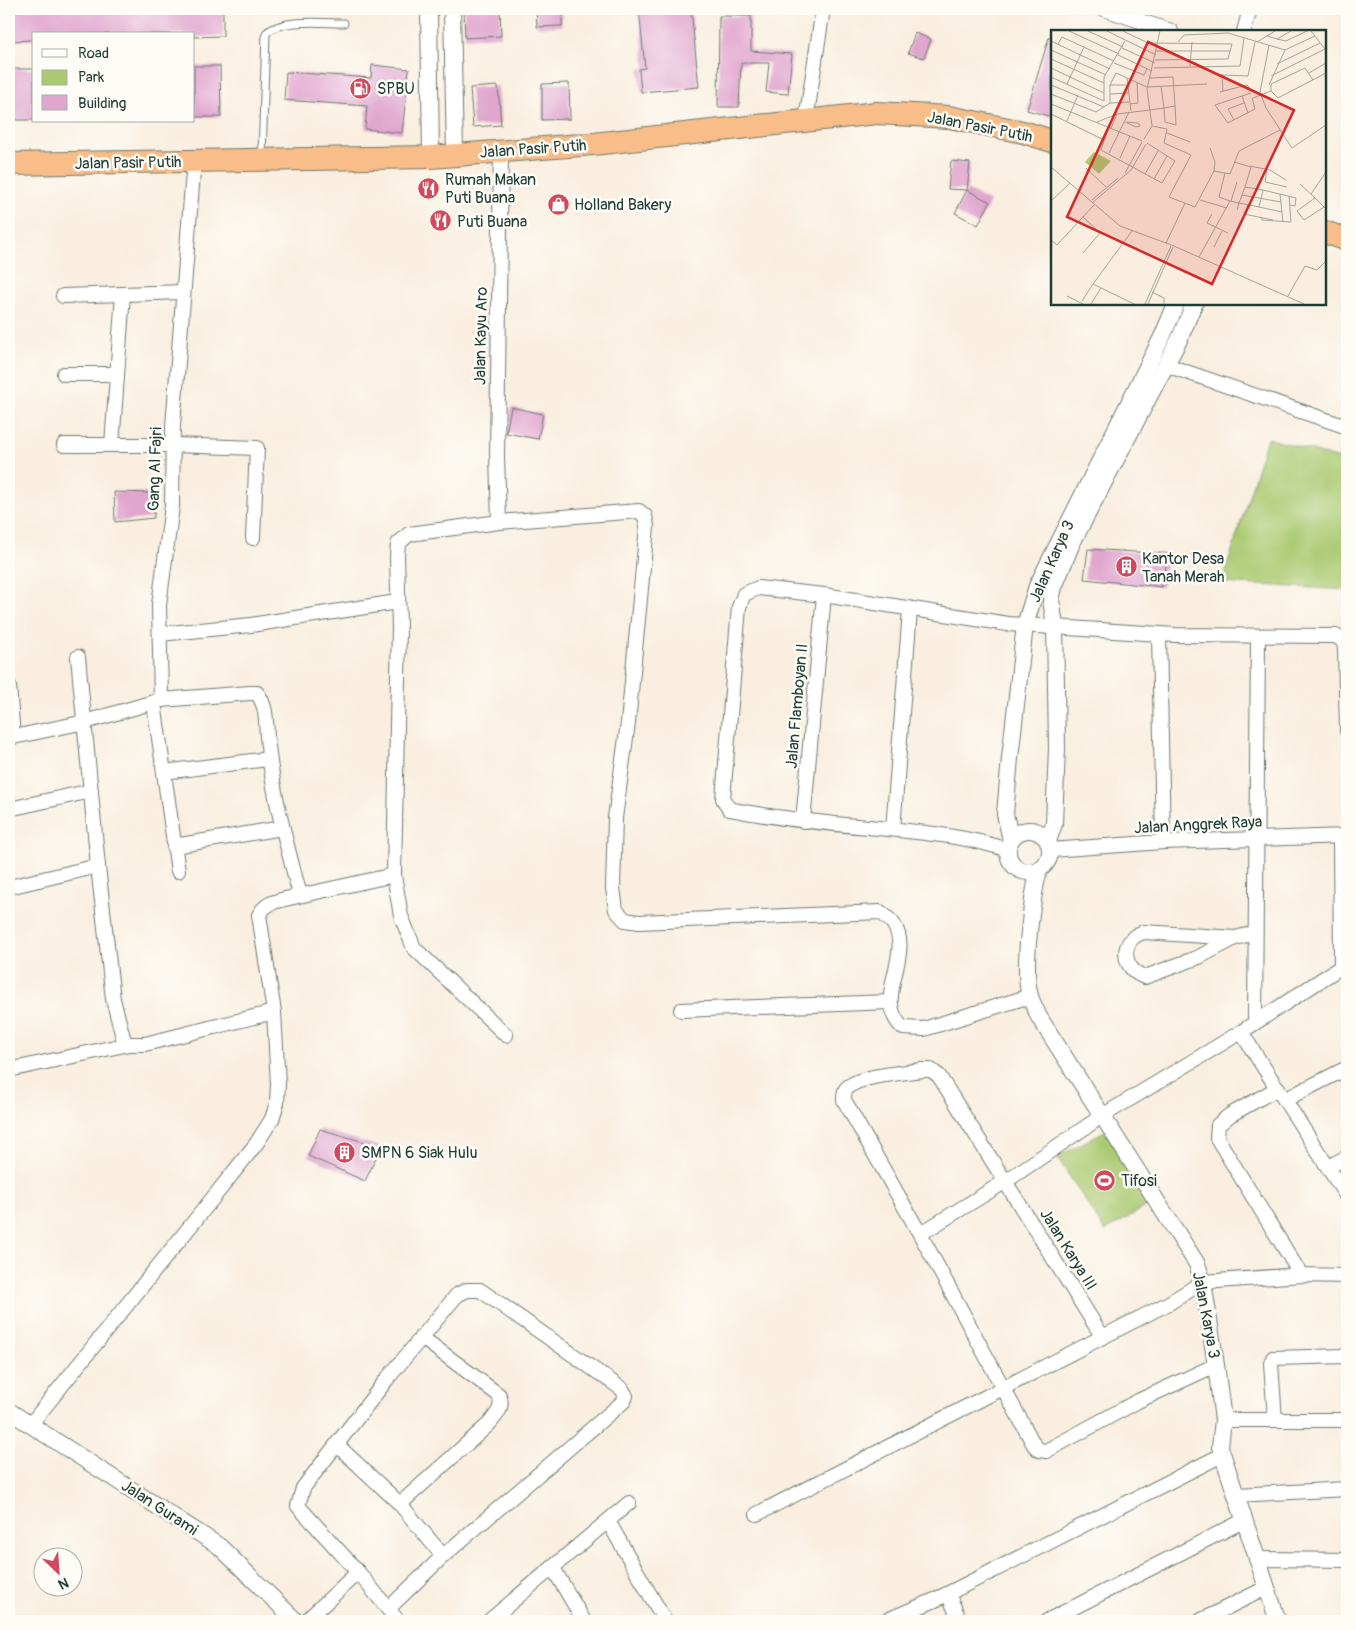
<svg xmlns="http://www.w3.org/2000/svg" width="1356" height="1630" font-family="Pangolin,sans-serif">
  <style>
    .green { fill: #aac970; stroke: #648352 }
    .building { fill: #e1a6cf }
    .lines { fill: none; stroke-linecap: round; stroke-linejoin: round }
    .service-casing { stroke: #6b7b70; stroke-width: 9 }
    .minor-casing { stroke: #6b7b70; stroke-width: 16 }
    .tertiary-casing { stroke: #6b7b70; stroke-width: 18 }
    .trunk-casing { stroke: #6b7b70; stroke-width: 24 }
    .service { stroke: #fff; stroke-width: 7 }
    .minor { stroke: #fff; stroke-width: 14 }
    .tertiary { stroke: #fff; stroke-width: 16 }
    .trunk { stroke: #f8bd88; stroke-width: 22 }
    .labels { text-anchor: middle; stroke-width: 5; stroke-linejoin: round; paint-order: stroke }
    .poi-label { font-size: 16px; fill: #1f3d34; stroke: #fdfcf7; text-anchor: start }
    .street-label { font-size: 16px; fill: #1f3d34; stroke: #fdfcf7 }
    .inset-road { fill: none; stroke: #a2a79b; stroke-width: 1 }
    .view { fill: #d62828; fill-opacity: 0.15; stroke: #d62828; stroke-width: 2.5 }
    .inset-edge { fill: none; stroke: #1f3d34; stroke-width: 2.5 }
  </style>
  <rect width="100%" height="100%" fill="#fdfcf7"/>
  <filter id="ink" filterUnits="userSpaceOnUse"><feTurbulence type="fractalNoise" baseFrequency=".02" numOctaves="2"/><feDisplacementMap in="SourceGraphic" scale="10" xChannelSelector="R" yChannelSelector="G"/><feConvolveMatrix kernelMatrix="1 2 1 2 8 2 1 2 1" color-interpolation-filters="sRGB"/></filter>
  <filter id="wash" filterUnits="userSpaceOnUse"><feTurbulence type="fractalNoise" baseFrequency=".0096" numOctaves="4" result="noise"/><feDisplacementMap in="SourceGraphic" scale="20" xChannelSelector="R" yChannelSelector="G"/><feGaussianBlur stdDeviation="1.12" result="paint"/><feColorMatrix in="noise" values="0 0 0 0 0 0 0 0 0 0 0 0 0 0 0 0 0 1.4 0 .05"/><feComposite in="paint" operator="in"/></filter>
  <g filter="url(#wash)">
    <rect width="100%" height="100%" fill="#f9eedf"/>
    <!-- green -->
    <g class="green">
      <polygon points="1267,438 1347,461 1347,590 1222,583"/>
      <polygon points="1105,1131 1154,1202 1105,1231 1057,1157"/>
    </g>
    <g id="blocks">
      <!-- building -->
      <g class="building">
        <polygon points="9,9 223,9 223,36 194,37 194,34 34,34 34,40 9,41"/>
        <polygon points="464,9 500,9 501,36 465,38"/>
        <polygon points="536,9 562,9 562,26 537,27"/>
        <polygon points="639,9 691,9 699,87 641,92 639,69 645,68"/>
        <polygon points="719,16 751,16 751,51 792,54 788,94 766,92 769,63 741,63 739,107 718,107"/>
        <polygon points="915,33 931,39 924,58 908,53"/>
        <polygon points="1049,37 1052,37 1052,117 1027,110"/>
        <polygon points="372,65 409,69 402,133 365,129 367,106 284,100 286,72 371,78"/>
        <polygon points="194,66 220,66 221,117 194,117"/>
        <rect x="9" y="69" width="25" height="51"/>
        <polygon points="569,83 570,119 542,120 542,84"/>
        <polygon points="498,86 501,125 473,127 470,88"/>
        <polygon points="951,161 970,163 967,190 948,189"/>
        <polygon points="967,190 990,202 978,225 955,213"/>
        <polygon points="511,407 543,414 538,439 506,433"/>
        <polygon points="114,492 153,493 154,518 115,522"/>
        <polygon points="1088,549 1168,554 1162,587 1084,579"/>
        <polygon points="320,1129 381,1147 365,1181 308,1156"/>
      </g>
    </g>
  </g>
  <g filter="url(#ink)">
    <use href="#blocks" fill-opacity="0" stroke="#6b7b70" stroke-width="1"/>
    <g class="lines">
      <defs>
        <path id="service" d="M262 158 266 33C282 18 323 23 344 23"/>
        <g id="minor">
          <polyline points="1104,9 1171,31"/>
          <polyline points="1244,31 1250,9"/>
          <polyline points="806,120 823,9"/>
          <polyline points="63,296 183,292"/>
          <polyline points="1166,365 1347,427"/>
          <polyline points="64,374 117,374"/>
          <polyline points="64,445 173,445 257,448 253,538"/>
          <polyline points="112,445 123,294"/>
          <polyline points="499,522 497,456 501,151"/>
          <polyline points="160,634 251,625 397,602"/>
          <polyline points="1159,634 1163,842"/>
          <polyline points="9,686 13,737"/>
          <path d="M161 700 250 693H257C267 706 266 722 267 737 272 791 286 843 300 895"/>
          <polyline points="154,703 178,871"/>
          <polyline points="9,738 85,722 161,700 159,605 172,506 173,426 194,160"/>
          <polyline points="164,772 268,759"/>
          <polyline points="9,809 91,791"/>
          <polyline points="803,821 824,595"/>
          <polyline points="893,829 910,610"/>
          <polyline points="1340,837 1341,968"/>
          <polyline points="174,846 282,828"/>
          <path d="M1008 850C963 835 916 832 869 827 822 823 775 818 729 809L723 799 739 607 744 594 758 588 824 595 1008 624 1175 635 1336 636 1343 641 1345 647 1347 731"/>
          <polyline points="1050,850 1163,842 1347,836"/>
          <polyline points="98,866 113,999 124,1041 129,1044 145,1044 274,1012"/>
          <polyline points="394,875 401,916 414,948 506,1035"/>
          <polyline points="9,887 98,866 78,657"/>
          <path d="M1235 938 1199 957 1145 977C1121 970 1119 939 1144 932L1235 938 1255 933"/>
          <polyline points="681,1010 890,1002"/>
          <polyline points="1255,1023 1258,636"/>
          <polyline points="1241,1032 1347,1197"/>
          <polyline points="9,1070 129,1044"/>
          <polyline points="1278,1088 1230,1115 1218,1125 1217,1138 1301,1275"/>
          <polyline points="1286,1099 1347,1068"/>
          <polyline points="1328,1167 1347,1157"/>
          <polyline points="920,1234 1034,1445 1039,1450 1046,1451 1138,1401 1216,1365"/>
          <path d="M1102 1336 939 1076 931 1070H922C903 1073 865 1075 849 1086 844 1089 844 1095 844 1100L920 1234 1006 1181 1102 1116 1241 1032 1347 963"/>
          <polyline points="1223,1420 1347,1420"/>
          <polyline points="1275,1420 1271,1363 1273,1358 1347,1356"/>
          <path d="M30 1425 205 1208 256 1144 272 1119 277 1103 278 1084 274 1012 259 915C265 904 273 902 285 899L394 875 399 628 397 556 398 544 409 534 499 522 639 511 645 516 647 526 628 723 615 818 613 888 616 910 625 920 639 922 880 912C884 915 891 920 894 925 914 957 871 998 903 1028L924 1029 1030 996"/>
          <polyline points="337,1445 400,1504 443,1556"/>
          <polyline points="1235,1495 1347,1489"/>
          <path d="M400 1504 489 1424C497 1414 504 1408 499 1395L421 1337"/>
          <polyline points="757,1514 1169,1303 1203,1282 1301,1275 1347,1276"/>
          <polyline points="608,1521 665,1621"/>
          <polyline points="1256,1559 1347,1560"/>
          <polyline points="553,1568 584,1621"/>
          <polyline points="358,1572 298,1506 303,1488 387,1379 457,1295 467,1290 480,1290 622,1389 626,1396 624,1401 443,1556 388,1609"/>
          <polyline points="948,1594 960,1621"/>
          <polyline points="306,1621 358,1572 398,1621"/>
          <polyline points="489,1621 629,1503"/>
          <polyline points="885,1621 935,1600 1222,1455"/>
          <polyline points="1047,1621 1243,1521"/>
          <polyline points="1200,1621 1266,1588"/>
        </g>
        <g id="tertiary">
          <polyline points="429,9 431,157"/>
          <polyline points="452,9 455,154"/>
          <circle cx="1029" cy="851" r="21"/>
          <polyline points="1011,840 1005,814 1010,758 1025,625 1037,586 1163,335 1176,304"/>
          <polyline points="1048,841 1054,824 1057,748 1055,625 1051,600 1054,587 1072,543 1179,340 1194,304"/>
          <path d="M1039 869C1032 898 1022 968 1030 996 1032 1003 1036 1010 1039 1017L1197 1264 1203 1282 1216 1365 1223 1420 1220 1447 1278 1621"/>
          <polyline points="9,1411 219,1546 296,1621"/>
        </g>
        <g id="trunk">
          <polyline points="9,164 431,157 593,144 877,113 949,117 1023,132 1052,141"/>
          <polyline points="1325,232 1347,240"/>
        </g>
      </defs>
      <!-- service casing -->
      <use href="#service" class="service-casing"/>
      <!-- minor casing -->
      <use href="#minor" class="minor-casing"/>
      <!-- tertiary casing -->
      <use href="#tertiary" class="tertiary-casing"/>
      <!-- trunk casing -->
      <use href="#trunk" class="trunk-casing"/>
      <!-- service -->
      <use href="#service" class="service"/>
      <!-- minor -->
      <use href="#minor" class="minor"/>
      <!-- tertiary -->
      <use href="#tertiary" class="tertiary"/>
      <!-- trunk -->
      <use href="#trunk" class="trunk"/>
    </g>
  </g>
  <!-- icons -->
  <defs>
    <symbol id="fuel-disc" viewBox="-11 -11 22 22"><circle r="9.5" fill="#d1495b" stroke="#fdfcf7"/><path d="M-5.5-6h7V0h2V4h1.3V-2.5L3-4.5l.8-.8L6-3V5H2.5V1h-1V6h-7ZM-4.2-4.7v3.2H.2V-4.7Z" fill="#fff"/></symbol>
    <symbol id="restaurant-disc" viewBox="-11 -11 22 22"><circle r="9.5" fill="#d1495b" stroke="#fdfcf7"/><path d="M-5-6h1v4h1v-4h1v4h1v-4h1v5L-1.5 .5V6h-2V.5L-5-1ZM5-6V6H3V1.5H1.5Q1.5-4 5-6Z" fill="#fff"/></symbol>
    <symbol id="shop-disc" viewBox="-11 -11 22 22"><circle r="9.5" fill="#d1495b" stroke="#fdfcf7"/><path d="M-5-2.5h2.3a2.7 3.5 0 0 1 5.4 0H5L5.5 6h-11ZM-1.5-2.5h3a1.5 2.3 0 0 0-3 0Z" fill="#fff"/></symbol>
    <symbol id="building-disc" viewBox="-11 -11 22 22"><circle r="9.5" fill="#d1495b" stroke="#fdfcf7"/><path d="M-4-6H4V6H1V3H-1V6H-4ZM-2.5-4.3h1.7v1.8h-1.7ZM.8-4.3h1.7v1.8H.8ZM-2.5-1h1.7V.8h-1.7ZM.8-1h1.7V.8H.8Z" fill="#fff"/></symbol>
    <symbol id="stadium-disc" viewBox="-11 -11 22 22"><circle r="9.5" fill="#d1495b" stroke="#fdfcf7"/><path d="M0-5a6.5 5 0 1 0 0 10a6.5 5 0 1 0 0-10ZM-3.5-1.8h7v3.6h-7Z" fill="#fff"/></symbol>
  </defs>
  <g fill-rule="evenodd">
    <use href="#fuel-disc" x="348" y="76" width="25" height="25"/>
    <use href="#restaurant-disc" x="416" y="176" width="25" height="25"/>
    <use href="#shop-disc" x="546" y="192" width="25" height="25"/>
    <use href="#restaurant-disc" x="428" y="208" width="25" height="25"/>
    <use href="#building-disc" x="1114" y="554" width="25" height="25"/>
    <use href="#building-disc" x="332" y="1140" width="25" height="25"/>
    <use href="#stadium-disc" x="1092" y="1168" width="25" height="25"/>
  </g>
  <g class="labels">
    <!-- poi labels -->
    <g class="poi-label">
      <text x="377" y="94">SPBU</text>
      <text x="445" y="185">Rumah Makan<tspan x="445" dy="18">Puti Buana</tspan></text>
      <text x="574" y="210">Holland Bakery</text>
      <text x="457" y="227">Puti Buana</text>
      <text x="1142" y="564">Kantor Desa<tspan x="1142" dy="18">Tanah Merah</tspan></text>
      <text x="361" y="1158">SMPN 6 Siak Hulu</text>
      <text x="1121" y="1186">Tifosi</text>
    </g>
    <!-- street labels -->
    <g class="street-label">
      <text transform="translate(980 126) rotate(11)" y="6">Jalan Pasir Putih</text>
      <text transform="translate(533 148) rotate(-4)" y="6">Jalan Pasir Putih</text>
      <text transform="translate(128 162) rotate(-1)" y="6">Jalan Pasir Putih</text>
      <text transform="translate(480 336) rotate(-89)" y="6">Jalan Kayu Aro</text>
      <text transform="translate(154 469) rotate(-88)" y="6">Gang Al Fajri</text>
      <text transform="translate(1051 561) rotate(-66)" y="6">Jalan Karya 3</text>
      <text transform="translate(796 706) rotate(-85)" y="6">Jalan Flamboyan II</text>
      <text transform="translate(1198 824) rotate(-3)" y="6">Jalan Anggrek Raya</text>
      <text transform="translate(1069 1249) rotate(58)" y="6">Jalan Karya III</text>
      <text transform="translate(1207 1315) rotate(79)" y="6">Jalan Karya 3</text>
      <text transform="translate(160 1507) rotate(33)" y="6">Jalan Gurami</text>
    </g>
  </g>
  <!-- overview -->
  <g transform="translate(1051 30)">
    <rect width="275" height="275" fill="#f9eedf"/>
    <path d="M43 122 60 131 48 144 34 132Z" fill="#aac970"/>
    <path class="inset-road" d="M18 1 68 24M37 1 72 17M56 1 105 25M72 1 97 13 181 14 177 29 104 30M216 6 226 9 240 1M226 9 235 11 256 1M0 11 59 39M127 12 133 5 177 3 234 20 264 6M206 12 224 1M7 14 11 7 63 31M218 15 209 62 215 78 241 118 275 95M71 18 104 33M0 20 55 45M105 21H180M67 25 101 41M0 29 53 53M63 33 93 45 96 39M226 34 269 13M139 36 141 12M189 36 193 8M0 38 53 63M103 38 189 36M258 43 275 33M167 45H171L172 61M171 45 197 46 204 12M220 46 274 19 260 1M0 47 53 71V47L74 11M76 48 80 81M99 48 122 47 124 76M16 54 33 17M0 55 53 77M59 55 65 43 96 57 156 54M218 55 234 20M220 61 227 68 275 43M169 62 196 55 199 58M200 63 164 75 177 93 204 79 201 68M0 64 45 82 59 73 78 72M59 64 77 63M191 66 197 83M202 68 220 61V54L254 38 262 50M59 73V55H76M0 74 91 111M79 74 87 73 86 53M0 84 53 110M183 90 177 79 193 73M16 91 27 65M46 92 66 84 99 80 113 78 124 76 125 95 114 92 113 78 110 56M74 92 85 97 89 96 87 93 76 92M101 96 116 99 113 113 140 125 118 167 144 177 163 141 179 144 188 121 229 100M58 97 50 120 111 153 124 131 96 113M60 98 66 84M116 103 139 112M93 109 101 96 96 59 109 1M159 118 164 132 163 141M58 123 78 82M69 128 79 106M183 132 200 137 194 157M199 136 219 140 235 150M0 137 69 196 123 216 253 274M35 138 55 157M216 140 214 152 236 157M74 143 91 112M174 143 168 167 179 171M94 144 107 121M103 149 116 126M249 154 264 168M212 160 245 168 244 176 239 175M229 164 232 192M260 164 275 142M191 165 230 172M41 170 67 148M149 170 176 178M0 171 19 153M180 171 186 152M41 173 80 140 95 114M197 175 193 184 222 190M208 177 231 182M273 177 253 190 246 181 264 168 275 179M161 184 156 193 177 203M32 187 49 203 32 223M210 187 211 190 240 192 238 166M0 210 6 215 43 175M115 213 134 173M163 217 171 201M148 227 179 171 188 173 208 177 212 160 194 157 188 173 186 180M42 254 81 201M101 262 113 268V274M16 266 32 274M237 266 254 236 266 240 275 231M31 271 42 254 83 274M40 274 50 258M94 274 120 216M97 274 122 217"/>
    <path class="view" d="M97 12 243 80 161 254 16 187Z"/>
    <rect width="275" height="275" class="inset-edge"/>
  </g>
  <!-- margin -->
  <rect width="1356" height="1630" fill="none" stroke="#fdfcf7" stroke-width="30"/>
  <!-- legend -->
  <rect x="32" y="32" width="162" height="90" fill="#fdfcf7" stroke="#a4b0a9"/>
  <rect x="42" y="49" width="25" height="8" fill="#ffffff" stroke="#a4b0a9"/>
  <text x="78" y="58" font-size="15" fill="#1f3d34">Road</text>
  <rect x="42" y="70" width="25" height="15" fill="#aac970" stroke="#a4b0a9"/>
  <text x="78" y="82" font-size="15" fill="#1f3d34">Park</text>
  <rect x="42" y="95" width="25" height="15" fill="#e1a6cf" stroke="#a4b0a9"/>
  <text x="78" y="108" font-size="15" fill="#1f3d34">Building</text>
  <!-- north arrow -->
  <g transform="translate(58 1572) rotate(155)"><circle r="24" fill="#fdfcf7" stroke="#a4b0a9"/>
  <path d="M0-4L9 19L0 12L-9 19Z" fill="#d1495b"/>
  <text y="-8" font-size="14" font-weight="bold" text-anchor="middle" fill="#1f3d34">N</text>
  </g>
</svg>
